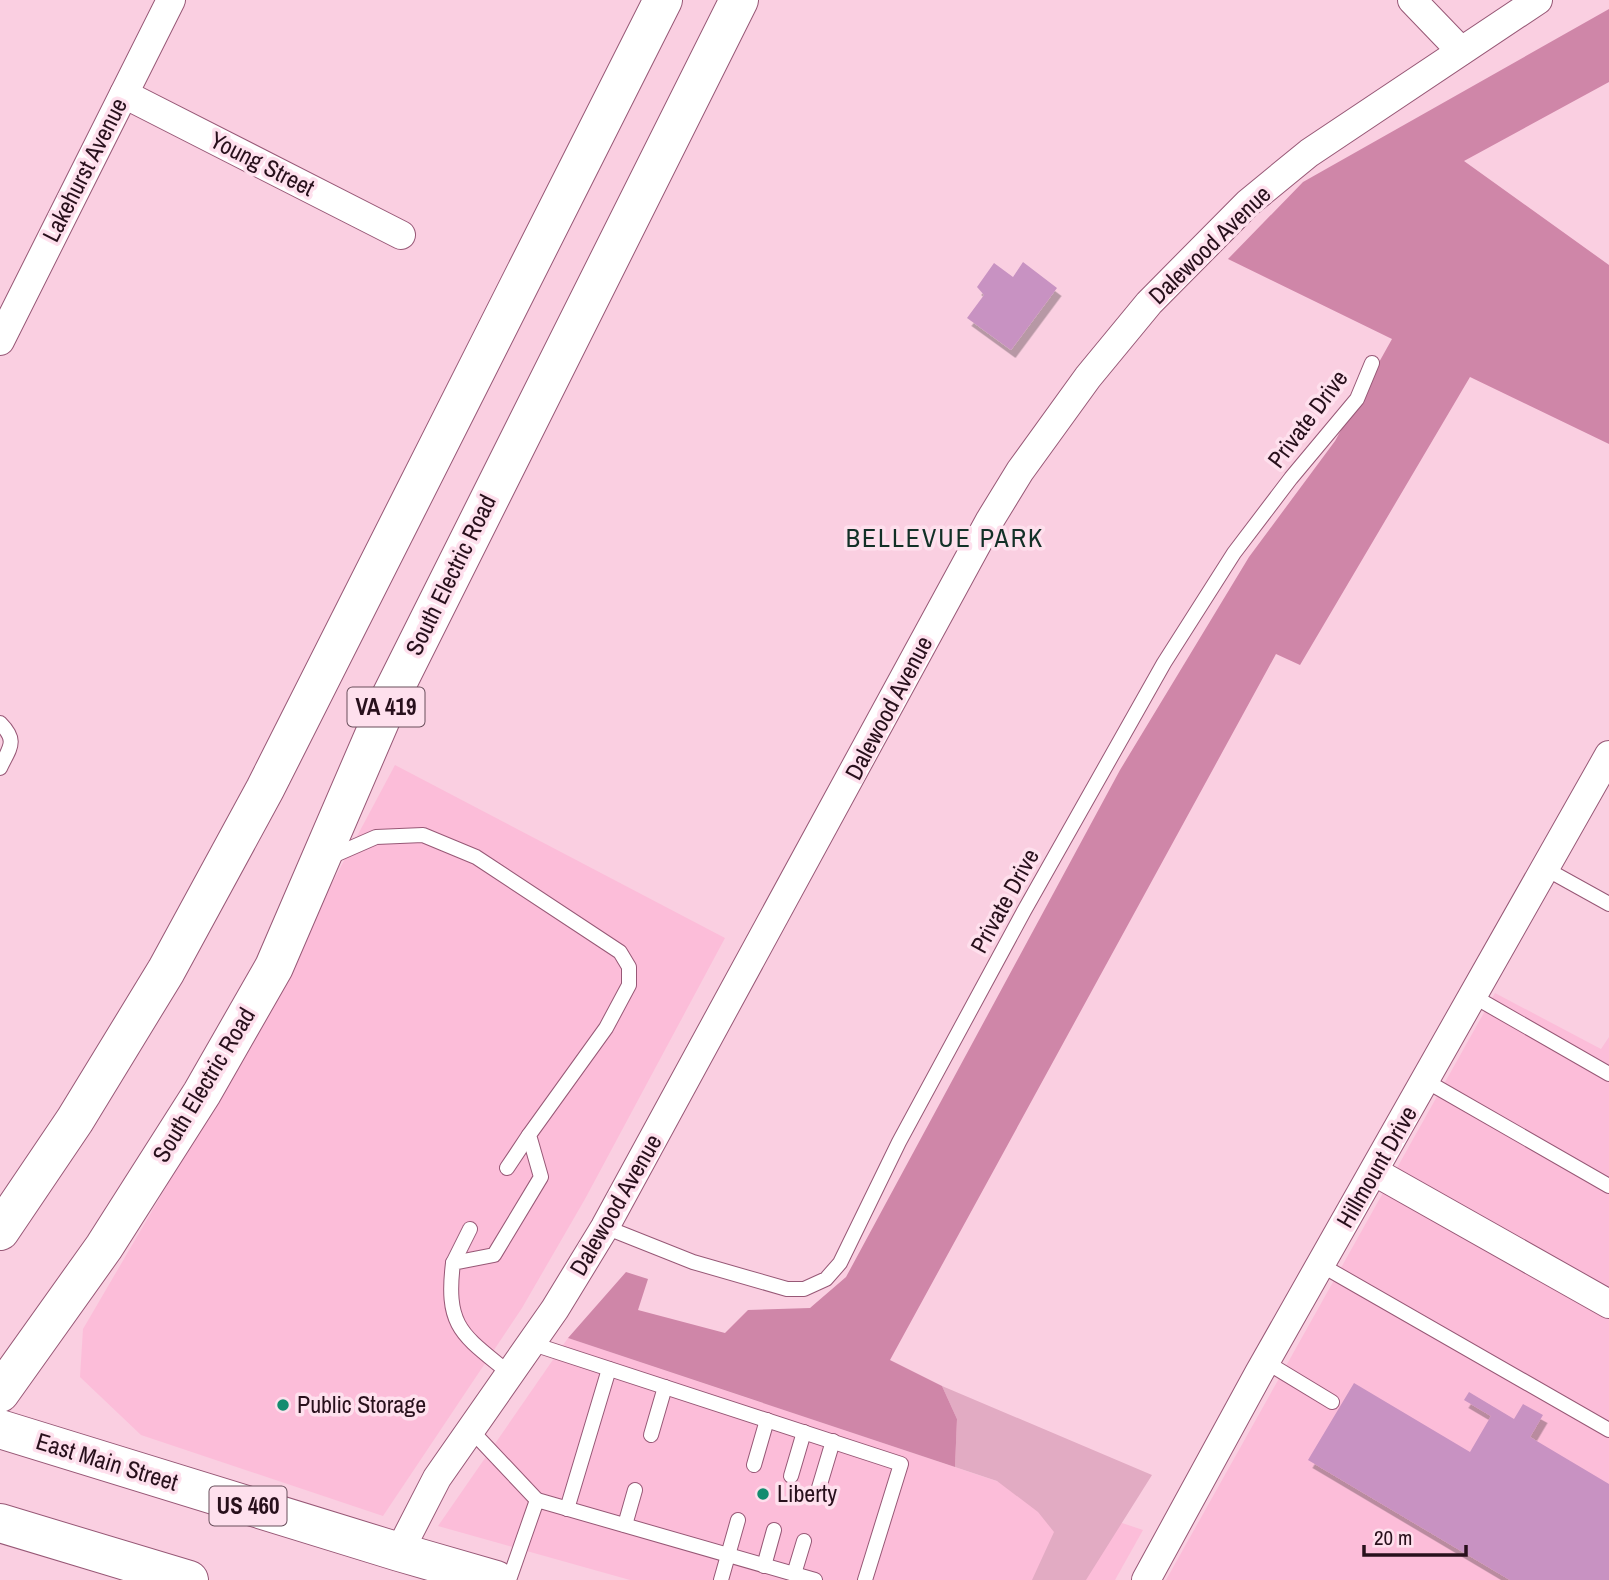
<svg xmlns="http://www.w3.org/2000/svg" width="1609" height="1580" font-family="'Archivo Narrow',sans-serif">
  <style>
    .built { fill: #fcbdd9 }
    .green { fill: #e2abc3 }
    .forest { fill: #cf86a8 }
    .building { fill: #c892c2; filter: url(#shadow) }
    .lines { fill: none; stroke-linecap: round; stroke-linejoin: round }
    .lane-casing { stroke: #975876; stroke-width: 16 }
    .street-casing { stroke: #975876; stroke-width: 30 }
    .primary-casing { stroke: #975876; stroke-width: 40 }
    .lane { stroke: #fff; stroke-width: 14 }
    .street { stroke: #fff; stroke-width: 28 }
    .primary { stroke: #fff; stroke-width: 38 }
    .poi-dot { fill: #148c6f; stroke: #fee0ed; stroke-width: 2.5 }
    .labels { text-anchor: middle; stroke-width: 7; stroke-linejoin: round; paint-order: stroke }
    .shield { fill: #fee0ed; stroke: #684e5b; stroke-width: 2 }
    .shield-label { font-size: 23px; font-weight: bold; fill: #28101c }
    .street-label { font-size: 24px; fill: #28101c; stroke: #fee0ed }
    .poi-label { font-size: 24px; fill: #28101c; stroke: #fee0ed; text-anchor: start }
    .neighbourhood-label { font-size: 26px; letter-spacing: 2px; fill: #123027; stroke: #fee0ed }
  </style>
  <defs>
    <filter id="shadow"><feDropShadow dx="4.5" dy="8" stdDeviation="0" flood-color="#0004"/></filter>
  </defs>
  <rect width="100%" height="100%" fill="#facfe1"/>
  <!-- built -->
  <g class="built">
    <polygon points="395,765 725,938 585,1199 522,1308 383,1516 141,1435 80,1377 83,1329 211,1110"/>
    <polygon points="1495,993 1601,1049 1609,1037 1609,1580 1166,1580"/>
    <polygon points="568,1338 1143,1530 1115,1580 630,1580 438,1526"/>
  </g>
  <!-- green -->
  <polygon class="green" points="942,1386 1152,1475 1086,1580 1032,1580 1054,1532 1038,1512 997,1481 955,1467 957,1419"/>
  <!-- forest -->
  <polygon class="forest" points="1609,9 1609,82 1464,161 1609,265 1609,444 1470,377 1300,665 1276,654 890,1360 942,1386 957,1419 955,1467 568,1338 626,1272 648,1279 638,1310 725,1333 748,1310 810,1308 846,1277 1120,770 1249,557 1335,441 1392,339 1228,259 1303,182"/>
  <!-- building -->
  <g class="building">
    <polygon points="1023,262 1057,288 1011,350 967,318 984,295 977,287 994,263 1013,277"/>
    <polygon points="1354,1383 1470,1452 1491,1416 1464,1400 1469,1392 1514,1419 1523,1404 1543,1415 1530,1437 1609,1484 1609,1580 1510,1580 1308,1460"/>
  </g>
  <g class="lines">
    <defs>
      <g id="lane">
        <path d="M0 723C18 741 10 747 0 768"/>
        <path d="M328 858 376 837 423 835 476 857 620 952 629 967V985L606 1028 529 1135 541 1177 494 1255 453 1263C445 1328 463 1335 509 1373"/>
        <polyline points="1546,869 1609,904"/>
        <polyline points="1473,996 1609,1074"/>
        <polyline points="1426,1081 1609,1186"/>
        <polyline points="507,1168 529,1135"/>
        <polyline points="605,1227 693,1262 787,1289 804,1289 826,1279 840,1263 899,1142 1024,911 1164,663 1234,553 1291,478 1357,399 1372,363"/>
        <polyline points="453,1263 470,1229"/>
        <polyline points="1321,1265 1609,1430"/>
        <polyline points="530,1343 901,1464 865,1580"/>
        <polyline points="1266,1362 1332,1402"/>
        <polyline points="470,1429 537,1500"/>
        <polyline points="651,1435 665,1387"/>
        <polyline points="754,1465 767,1420"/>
        <polyline points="791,1476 804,1432"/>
        <polyline points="818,1491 833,1441"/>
        <polyline points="567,1509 609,1369"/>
        <polyline points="625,1525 635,1490"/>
        <polyline points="764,1566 774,1530"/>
        <polyline points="794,1574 804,1541"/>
        <polyline points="509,1580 537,1500 815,1580"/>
        <polyline points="721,1580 738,1520"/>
      </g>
      <g id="street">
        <polyline points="1412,0 1461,51"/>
        <polyline points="124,94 401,235"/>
        <polyline points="0,341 171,0"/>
        <polyline points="1375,1172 1609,1304"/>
        <polyline points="399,1552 437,1478 555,1309 605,1227 990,520 1020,471 1088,377 1149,303 1248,203 1309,153 1538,0"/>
        <polyline points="1146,1580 1259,1373 1609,755"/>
      </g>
      <g id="primary">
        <polyline points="0,1231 75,1120 166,971 265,789 663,0"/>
        <polyline points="0,1393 104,1247 202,1093 274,967 390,698 739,0"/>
        <polyline points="0,1429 399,1552 496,1580"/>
        <polyline points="0,1523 189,1580"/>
      </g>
    </defs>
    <!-- lane casing -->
    <use href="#lane" class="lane-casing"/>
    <!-- street casing -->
    <use href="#street" class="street-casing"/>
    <!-- primary casing -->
    <use href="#primary" class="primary-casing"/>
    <!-- lane -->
    <use href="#lane" class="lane"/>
    <!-- street -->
    <use href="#street" class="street"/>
    <!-- primary -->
    <use href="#primary" class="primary"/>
  </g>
  <!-- markers -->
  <g class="poi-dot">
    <circle cx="283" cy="1405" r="7"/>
    <circle cx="763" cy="1494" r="7"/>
  </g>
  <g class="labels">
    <!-- shield labels -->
    <g class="shield">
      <rect x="347.5" y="687.5" width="77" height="39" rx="5"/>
      <rect x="209.5" y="1486.5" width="77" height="39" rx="5"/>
    </g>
    <g class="shield-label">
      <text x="386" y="715">VA 419</text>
      <text x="248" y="1514">US 460</text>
    </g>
    <!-- street labels -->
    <g class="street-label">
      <text transform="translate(262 164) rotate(27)" y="8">Young Street</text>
      <text transform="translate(85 170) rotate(-63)" y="8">Lakehurst Avenue</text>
      <text transform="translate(1210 245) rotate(-44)" y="8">Dalewood Avenue</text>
      <text transform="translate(1308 419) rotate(-53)" y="8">Private Drive</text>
      <text transform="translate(451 575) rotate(-64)" y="8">South Electric Road</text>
      <text transform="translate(889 708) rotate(-62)" y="8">Dalewood Avenue</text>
      <text transform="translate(1005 901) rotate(-61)" y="8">Private Drive</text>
      <text transform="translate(204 1085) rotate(-59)" y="8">South Electric Road</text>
      <text transform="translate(1377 1167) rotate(-60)" y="8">Hillmount Drive</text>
      <text transform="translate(616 1205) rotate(-60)" y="8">Dalewood Avenue</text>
      <text transform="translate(107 1462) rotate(17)" y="8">East Main Street</text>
    </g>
    <!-- poi labels -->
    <g class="poi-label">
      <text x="297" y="1413">Public Storage</text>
      <text x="777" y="1502">Liberty</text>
    </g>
    <!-- neighbourhood labels -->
    <g class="neighbourhood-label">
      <text x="945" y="547">BELLEVUE PARK</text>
    </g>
  </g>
  <!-- scale -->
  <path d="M1364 1545v10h102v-10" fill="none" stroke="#28101c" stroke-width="3.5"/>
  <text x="1374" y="1545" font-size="21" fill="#28101c" stroke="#fee0ed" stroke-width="5" paint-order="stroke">20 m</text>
</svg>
